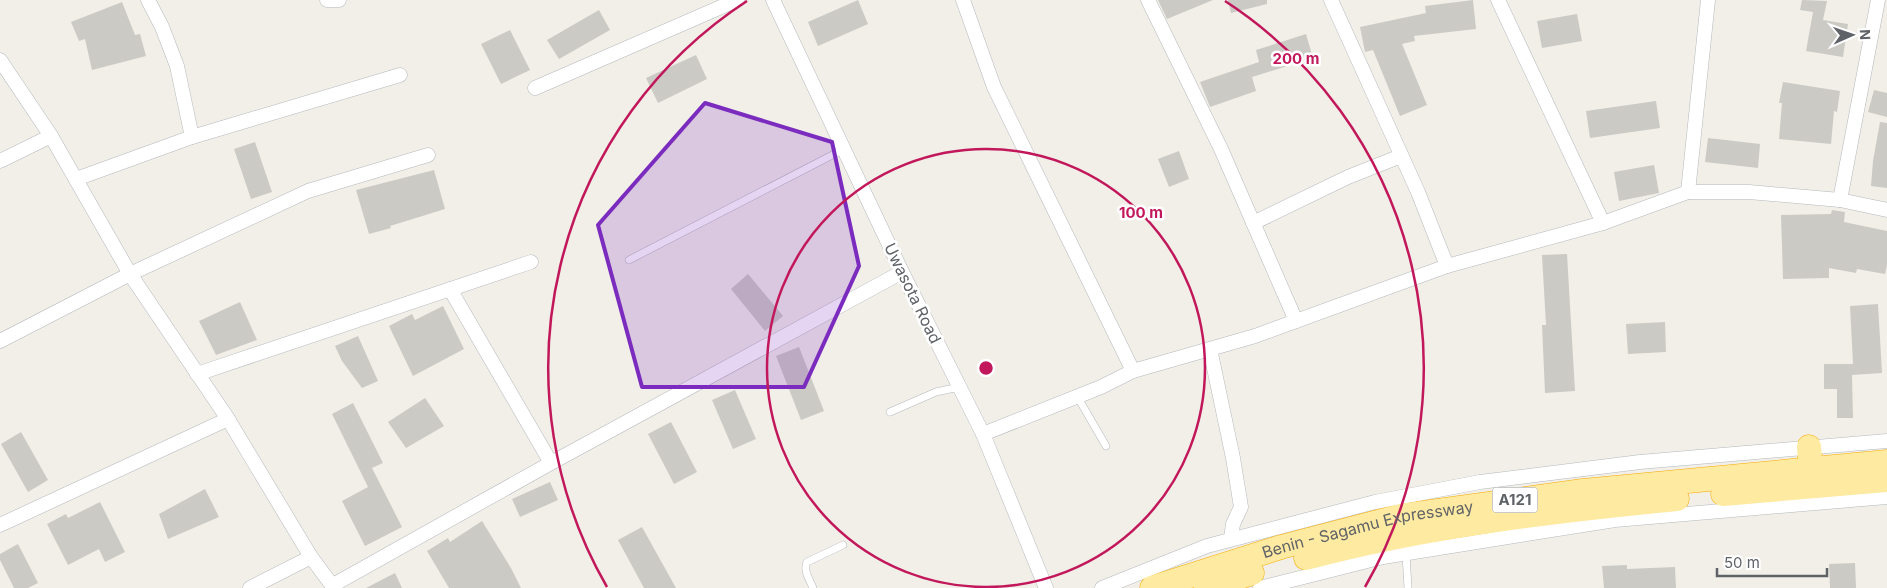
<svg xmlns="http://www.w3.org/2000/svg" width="1887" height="588" font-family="Inter,sans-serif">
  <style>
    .building { fill: #cccac5 }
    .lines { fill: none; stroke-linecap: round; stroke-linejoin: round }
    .service-casing { stroke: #b5b8bc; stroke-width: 8 }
    .minor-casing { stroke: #b5b8bc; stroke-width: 15 }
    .trunk-casing { stroke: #f9ab00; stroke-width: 25 }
    .service { stroke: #fff; stroke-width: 7 }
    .minor { stroke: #fff; stroke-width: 14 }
    .trunk { stroke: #feeaa1; stroke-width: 24 }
    .marked { fill: #7b2cbf; fill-opacity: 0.2; stroke: #7b2cbf; stroke-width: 4; stroke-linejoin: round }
    .ring { fill: none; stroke: #c2185b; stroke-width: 2.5 }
    .labels { text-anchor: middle; stroke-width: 5; stroke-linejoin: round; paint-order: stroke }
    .shield { fill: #fff; stroke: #8f9295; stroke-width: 1 }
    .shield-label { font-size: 15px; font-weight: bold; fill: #5f6368 }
    .street-label { font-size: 16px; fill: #5f6368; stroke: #fff }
    .centre { fill: #c2185b; stroke: #fff; stroke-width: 2.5 }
    .ring-label { font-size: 15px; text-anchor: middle; font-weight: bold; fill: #c2185b; stroke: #fff; stroke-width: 5; stroke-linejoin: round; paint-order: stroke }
  </style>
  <rect width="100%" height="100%" fill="#f1efe8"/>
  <!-- building -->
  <g class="building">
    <polygon points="858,0 868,24 818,46 808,22"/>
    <polygon points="1158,0 1213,0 1167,19"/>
    <polygon points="1228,0 1267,0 1267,4 1231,13"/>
    <polygon points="1473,0 1476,29 1414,36 1415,41 1402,44 1427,105 1400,116 1373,50 1365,52 1360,27 1426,13 1425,6"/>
    <polygon points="1802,0 1827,1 1823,20 1848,24 1843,57 1806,51 1813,12 1800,10"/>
    <polygon points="122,2 135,35 140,34 146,56 92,70 85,39 79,41 71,22"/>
    <polygon points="599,10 610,30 559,59 547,40"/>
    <polygon points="1577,14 1582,41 1542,48 1537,21"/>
    <polygon points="510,30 530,70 501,84 481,44"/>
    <polygon points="1306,34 1313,58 1252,77 1256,91 1210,107 1200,82 1259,62 1256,50"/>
    <polygon points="696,55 707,79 658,103 646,78"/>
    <polygon points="1783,82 1840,91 1837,112 1834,111 1831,144 1779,139 1782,103 1779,103"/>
    <polygon points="1874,90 1887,93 1887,117 1868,112"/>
    <polygon points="1656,101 1660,128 1590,138 1586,111"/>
    <polygon points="1880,122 1887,123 1887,188 1871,186 1873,161"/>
    <polygon points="1708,138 1760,144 1758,168 1705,162"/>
    <polygon points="255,142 272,192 251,199 234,149"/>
    <polygon points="1179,151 1189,179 1169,187 1158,159"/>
    <polygon points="1654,165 1659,193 1619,201 1614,172"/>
    <polygon points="434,170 445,209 390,226 391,228 369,234 356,190"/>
    <polygon points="1832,210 1845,212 1844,222 1887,231 1887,265 1885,274 1857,269 1856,273 1829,268 1829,278 1783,279 1781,215 1831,214"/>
    <polygon points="1567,254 1575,391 1545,393 1542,325 1546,325 1542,255"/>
    <polygon points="748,274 783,316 765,331 731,289"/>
    <polygon points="240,302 257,340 216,355 199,321"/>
    <polygon points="1878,304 1882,373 1852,375 1853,418 1837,418 1837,389 1824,389 1824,364 1853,364 1850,306"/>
    <polygon points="443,306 464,349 413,376 389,326 412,314 415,320"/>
    <polygon points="1665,322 1666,352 1628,354 1626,324"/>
    <polygon points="358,336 378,381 362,388 342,361 335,346"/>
    <polygon points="799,347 824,411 801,420 776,356"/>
    <polygon points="735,390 756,439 733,449 712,400"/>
    <polygon points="425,398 444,426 406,448 388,422"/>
    <polygon points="353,403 383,463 372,468 402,527 365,546 342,501 368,487 332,414"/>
    <polygon points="671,422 697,472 674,484 648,434"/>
    <polygon points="21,432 48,480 28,492 1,444"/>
    <polygon points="550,482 558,500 520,517 512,499"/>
    <polygon points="205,489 219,517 168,539 159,514"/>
    <polygon points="100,502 125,552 105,562 99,549 68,565 47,524 66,514 68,518"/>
    <polygon points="482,521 511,568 521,588 449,588 427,551 448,538 450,542"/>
    <polygon points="642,527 676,588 644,588 618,540"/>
    <polygon points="18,544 38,583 28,588 14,588 0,560 0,554"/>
    <polygon points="1855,563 1856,588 1830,588 1829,564"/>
    <polygon points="1627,565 1627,569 1675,567 1676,588 1604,588 1602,566"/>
    <polygon points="395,573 402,588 366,588"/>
  </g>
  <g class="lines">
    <defs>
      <g id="service">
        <polyline points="629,260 844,149"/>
        <polyline points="1077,396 1106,446"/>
        <polyline points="890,412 936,392 959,387"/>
        <polyline points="1406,554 1408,588"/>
        <path d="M813 588C810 580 803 571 807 562L843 545"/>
      </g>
      <g id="minor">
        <polyline points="148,0 162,27 177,66 192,137"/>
        <polyline points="327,0 339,0"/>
        <polyline points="773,0 902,272 983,434 1046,588"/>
        <polyline points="963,0 994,87 1133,371"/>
        <polyline points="1148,0 1221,149 1296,321"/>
        <polyline points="1331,0 1418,192 1447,266"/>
        <polyline points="1498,0 1603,223"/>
        <polyline points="0,60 51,136 130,274 228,419 311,557 334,588"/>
        <polyline points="535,88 737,0"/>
        <polyline points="0,161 51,136"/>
        <polyline points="76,179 192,137 400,75"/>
        <polyline points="1688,192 1708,0"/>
        <polyline points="1840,200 1878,0"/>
        <polyline points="1253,223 1348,177 1401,156"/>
        <polyline points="450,289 551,463"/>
        <polyline points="0,341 130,274 308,191 428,155"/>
        <polyline points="1210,349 1233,458 1241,507 1233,524 1231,539"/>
        <polyline points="197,374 531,262"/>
        <polyline points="983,434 1101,387 1133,371 1255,336 1447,266 1603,223 1688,192 1749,192 1840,200 1887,210"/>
        <polyline points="0,525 228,419"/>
        <polyline points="333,585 551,463 902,272"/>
        <polyline points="250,588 311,557"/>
        <polyline points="1102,588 1207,546 1375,502 1480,482 1640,462 1887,441"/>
        <polyline points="1260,588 1383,557 1615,520 1887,497"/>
      </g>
      <g id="trunk">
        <polyline points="1809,447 1811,469"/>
        <polyline points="1723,494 1887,480"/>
        <path d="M1306 558C1427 526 1553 511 1677 499"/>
        <path id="s1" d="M1152 588 1281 547 1401 516 1583 491 1887 462"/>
        <polyline points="1206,588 1252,573"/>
      </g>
    </defs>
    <!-- service casing -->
    <use href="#service" class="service-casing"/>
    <!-- minor casing -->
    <use href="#minor" class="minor-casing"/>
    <!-- trunk casing -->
    <use href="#trunk" class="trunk-casing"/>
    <!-- service -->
    <use href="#service" class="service"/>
    <!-- minor -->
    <use href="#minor" class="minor"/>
    <!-- trunk -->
    <use href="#trunk" class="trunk"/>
  </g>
  <!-- marked area -->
  <path class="marked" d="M705 103 832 142 859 266 804 387H642L598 225Z"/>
  <!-- distance rings -->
  <g class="ring">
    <circle cx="986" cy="368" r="219"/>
    <path d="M607 587A438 438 0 0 1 747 1M1225 1A438 438 0 0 1 1365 587"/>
  </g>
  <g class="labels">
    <!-- shield labels -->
    <rect class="shield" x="1492.5" y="487.5" width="45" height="25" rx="4"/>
    <g class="shield-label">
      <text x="1515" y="505">A121</text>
    </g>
    <!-- street labels -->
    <g class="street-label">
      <text transform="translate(913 293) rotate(64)" y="6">Uwasota Road</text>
      <text dy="6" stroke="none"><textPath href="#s1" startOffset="224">Benin - Sagamu Expressway</textPath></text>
    </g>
  </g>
  <circle cx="986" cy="368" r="8" class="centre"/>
  <g class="ring-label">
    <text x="1296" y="64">200 m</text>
    <text x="1141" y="218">100 m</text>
  </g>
  <!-- north arrow -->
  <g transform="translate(1852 35) rotate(88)" stroke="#ffffff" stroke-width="4" paint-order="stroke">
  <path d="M0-4L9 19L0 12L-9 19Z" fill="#5f6368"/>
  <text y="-8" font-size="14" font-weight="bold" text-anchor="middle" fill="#5f6368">N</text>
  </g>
  <!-- scale -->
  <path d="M1717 568v8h110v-8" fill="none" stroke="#5f6368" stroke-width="2.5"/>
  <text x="1724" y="568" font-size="15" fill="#5f6368" stroke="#ffffff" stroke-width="4" paint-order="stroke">50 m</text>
</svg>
